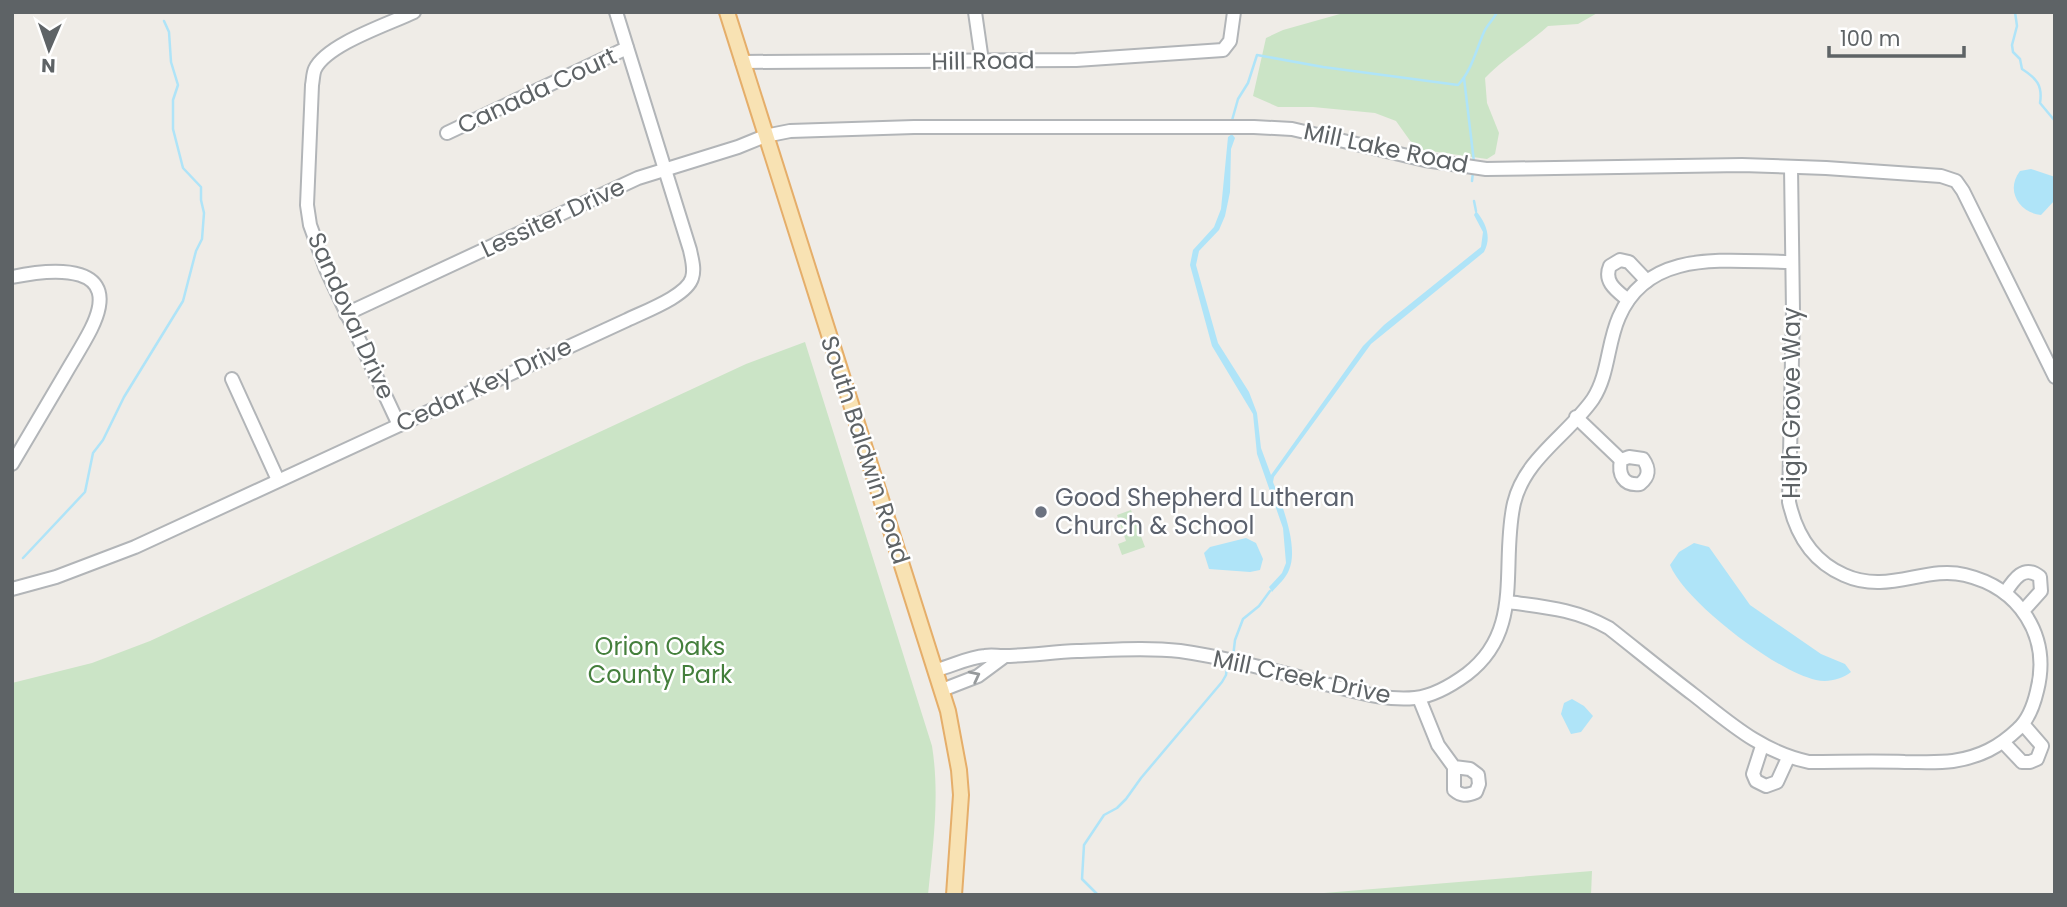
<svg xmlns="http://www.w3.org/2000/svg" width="2067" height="907" font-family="Poppins,sans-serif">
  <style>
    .green { fill: #cbe4c6 }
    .water { fill: #afe4f8 }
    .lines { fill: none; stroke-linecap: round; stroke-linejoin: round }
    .stream { stroke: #afe4f8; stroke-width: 2.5 }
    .minor-casing { stroke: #b2b5b8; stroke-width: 16 }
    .major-casing { stroke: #e5ae6a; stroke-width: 18 }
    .minor { stroke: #fff; stroke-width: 12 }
    .major { stroke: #f8e2b3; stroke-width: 14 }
    .oneway { stroke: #969a9c }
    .worship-dot { fill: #6b7280; stroke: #fff; stroke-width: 2.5 }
    .labels { text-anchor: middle; stroke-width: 5; stroke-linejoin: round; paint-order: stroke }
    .street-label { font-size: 24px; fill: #5e6366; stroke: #fff }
    .worship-label { font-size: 24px; fill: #5b616d; stroke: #fff; text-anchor: start }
    .park-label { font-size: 24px; fill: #447f3c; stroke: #fff }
  </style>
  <rect width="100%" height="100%" fill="#efece7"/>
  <!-- green -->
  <g class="green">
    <path d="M1347 12H1599L1578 24 1548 26C1527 45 1504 58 1485 78L1487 103 1499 133 1495 154 1487 159 1416 149 1396 121 1375 113 1313 107H1278L1253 96 1266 38 1283 30Z"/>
    <path d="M805 342 932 746C940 796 933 845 928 895H12V683L92 663 150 641 746 364Z"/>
    <polygon points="1131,510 1145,547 1122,555 1118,544 1126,541 1117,515"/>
    <polygon points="1592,871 1591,895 1204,895 1324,893"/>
  </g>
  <!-- water -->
  <g class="water">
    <path d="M1232 134 1235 138 1231 149 1230 192 1225 216 1219 230 1199 251 1196 265 1218 343 1249 392 1257 413 1261 448 1271 475 1363 346 1384 325 1481 247 1483 232 1474 215 1476 211C1486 223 1492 237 1484 252L1371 344 1274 477 1273 482C1282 504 1299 547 1289 570 1286 578 1278 585 1272 592L1269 587 1282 573 1286 563 1283 528 1257 454 1253 414 1212 346 1190 265 1193 250 1214 227 1221 209 1228 137Z"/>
    <path d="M2031 169 2055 177V200L2041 215C2019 213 2005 190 2020 171Z"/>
    <polygon points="1246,538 1256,543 1263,559 1260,570 1250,572 1209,569 1204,553 1210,547"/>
    <path d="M1694 543 1709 547 1750 605 1821 654 1845 664 1851 672C1842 679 1828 683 1816 680 1777 672 1685 602 1670 565L1679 552Z"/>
    <polygon points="1572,699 1584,706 1593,716 1581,732 1571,734 1561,714 1564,703"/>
  </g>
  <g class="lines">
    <!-- stream -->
    <g class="stream">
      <path d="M2015 12 2017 26 2012 45 2013 52 2020 59 2022 69C2036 78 2043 85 2040 103L2055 121"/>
      <polyline points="1464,78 1474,162"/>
      <path d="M1231 124 1238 99 1248 83 1257 55 1323 67 1458 85C1472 70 1476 50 1484 32 1487 25 1494 19 1497 12"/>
      <polyline points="1472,181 1473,172"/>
      <polyline points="1474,201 1476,211"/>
      <polyline points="23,558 85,492 93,453 103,440 124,397 183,301 196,251 202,239 204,213 201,200 201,187 183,168 173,129 173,100 178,85 171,62 169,32 164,21"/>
      <polyline points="1233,657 1235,640 1243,619 1259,606 1270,591"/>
      <polyline points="1098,895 1082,879 1084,845 1104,815 1117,808 1126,799 1141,778 1222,682 1226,675 1227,665"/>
    </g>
    <defs>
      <g id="minor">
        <polyline points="975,12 982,61"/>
        <polyline points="742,62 1076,60 1223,50 1230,41 1234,12"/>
        <polyline points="447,133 627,48"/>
        <path d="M12 277C55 268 124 263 91 329 83 345 73 360 64 376 47 405 30 434 12 464"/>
        <path d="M1628 300C1617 291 1603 282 1610 266L1620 260 1629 262 1647 281"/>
        <polyline points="346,314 638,178 738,147 765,136 790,131 914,127 1254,127 1292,129 1425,160 1486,169 1742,165 1826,168 1941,176 1956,181 1963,191 2055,377"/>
        <polyline points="232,379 278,480"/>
        <polyline points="1576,417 1621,460"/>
        <path d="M399 425 326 269 310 225 307 205 312 85C313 80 313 73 315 69 327 44 389 24 414 12"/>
        <path d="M1629 457 1643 459C1650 469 1649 477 1640 484 1623 486 1618 474 1621 460Z"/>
        <path d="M12 589 56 577 135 547 627 320C643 312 687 296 692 278 695 269 692 260 690 250L616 12"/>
        <path d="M2005 593C2014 579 2024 564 2040 577L2041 591 2023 611"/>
        <path d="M1508 602C1545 607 1575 609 1609 628 1637 650 1665 673 1694 695 1731 724 1762 752 1809 762 1841 762 1873 761 1905 762 1921 762 1938 763 1953 761 1980 757 1999 747 2018 729 2028 720 2034 704 2037 691 2051 636 2020 588 1965 575 1926 565 1888 595 1844 575 1812 561 1796 534 1789 502L1793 311 1791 167"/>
        <path d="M936 670C952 666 969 657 985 656 991 655 997 656 1003 656 1027 656 1052 652 1077 651 1111 650 1146 647 1180 651 1229 658 1278 672 1325 684 1355 691 1384 701 1415 698 1434 696 1452 685 1467 674 1525 630 1500 564 1514 503 1525 458 1568 435 1593 399 1609 374 1607 344 1619 317 1649 247 1728 262 1791 262"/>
        <polyline points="942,690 978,676 1005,656"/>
        <path d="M1419 698 1438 745 1454 767V790C1461 796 1466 796 1476 792L1479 784 1478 775 1470 769 1454 767"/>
        <polyline points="2004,743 2022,762 2030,762 2037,759 2042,746 2023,724"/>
        <polyline points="1762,746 1753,774 1756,781 1766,786 1777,782 1788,758"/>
      </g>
      <polyline id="major" points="727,12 948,711 959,770 961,795 954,895"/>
    </defs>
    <!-- minor casing -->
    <use href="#minor" class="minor-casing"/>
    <!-- major casing -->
    <use href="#major" class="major-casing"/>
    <!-- minor -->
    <use href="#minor" class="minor"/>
    <!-- major -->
    <use href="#major" class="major"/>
  </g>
  <!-- one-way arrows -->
  <defs><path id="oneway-chevron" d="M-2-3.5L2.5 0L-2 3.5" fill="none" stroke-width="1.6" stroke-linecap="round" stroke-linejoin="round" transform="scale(1.75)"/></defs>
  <use class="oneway" href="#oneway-chevron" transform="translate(975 676) rotate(-27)"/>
  <!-- markers -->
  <circle class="worship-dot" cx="1041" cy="512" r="7"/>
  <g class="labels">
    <!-- street labels -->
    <g class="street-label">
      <text transform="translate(983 61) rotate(-1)" y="8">Hill Road</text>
      <text transform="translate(537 91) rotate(-25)" y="8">Canada Court</text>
      <text transform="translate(1386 148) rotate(12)" y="8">Mill Lake Road</text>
      <text transform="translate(553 218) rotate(-25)" y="8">Lessiter Drive</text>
      <text transform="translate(351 316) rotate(66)" y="8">Sandoval Drive</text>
      <text transform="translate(484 385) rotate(-25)" y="8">Cedar Key Drive</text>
      <text transform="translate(1792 403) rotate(-90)" y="8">High Grove Way</text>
      <text transform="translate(865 450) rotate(72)" y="8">South Baldwin Road</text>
      <text transform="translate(1302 677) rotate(12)" y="8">Mill Creek Drive</text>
    </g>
    <!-- worship labels -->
    <g class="worship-label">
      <text x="1055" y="506">Good Shepherd Lutheran<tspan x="1055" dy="28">Church &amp; School</tspan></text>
    </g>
    <!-- park labels -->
    <g class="park-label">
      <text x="660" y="655">Orion Oaks<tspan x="660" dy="28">County Park</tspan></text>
    </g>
  </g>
  <!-- border -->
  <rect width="2067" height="907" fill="none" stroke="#5e6366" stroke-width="28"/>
  <!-- north arrow -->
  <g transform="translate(49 49) rotate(182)" stroke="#ffffff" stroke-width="5" paint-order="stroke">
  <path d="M0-5L12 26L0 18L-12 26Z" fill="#5e6366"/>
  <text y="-10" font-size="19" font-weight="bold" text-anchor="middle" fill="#5e6366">N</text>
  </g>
  <!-- scale -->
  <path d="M1829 46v10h135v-10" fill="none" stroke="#5e6366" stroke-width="3.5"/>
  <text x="1840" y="46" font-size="21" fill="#5e6366" stroke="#ffffff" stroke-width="5" paint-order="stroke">100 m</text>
</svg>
